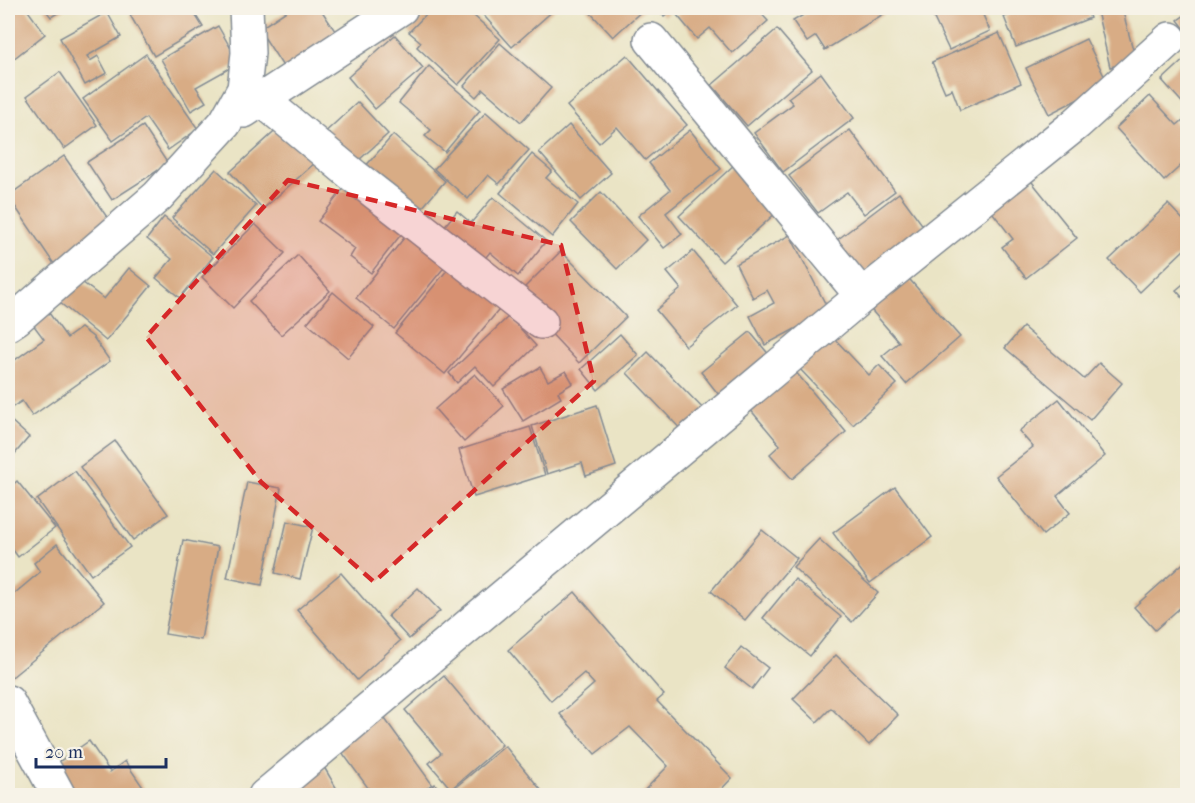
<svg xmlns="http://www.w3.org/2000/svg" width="1195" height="803" font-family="'IM FELL French Canon',serif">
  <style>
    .building { fill: #d8ac85 }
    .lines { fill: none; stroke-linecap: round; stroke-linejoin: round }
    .street-casing { stroke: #828a92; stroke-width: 36 }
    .street { stroke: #fff; stroke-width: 33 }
    .marked { fill: #d62828; fill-opacity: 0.2; stroke: #d62828; stroke-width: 4.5; stroke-dasharray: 12 8; stroke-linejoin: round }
  </style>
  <rect width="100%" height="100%" fill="#f7f3e8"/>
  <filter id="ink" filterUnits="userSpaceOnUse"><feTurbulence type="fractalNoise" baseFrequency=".0167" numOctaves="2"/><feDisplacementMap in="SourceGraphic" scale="12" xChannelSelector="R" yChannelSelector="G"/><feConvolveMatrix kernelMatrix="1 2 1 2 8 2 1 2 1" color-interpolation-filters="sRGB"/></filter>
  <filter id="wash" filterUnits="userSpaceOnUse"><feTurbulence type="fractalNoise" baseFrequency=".008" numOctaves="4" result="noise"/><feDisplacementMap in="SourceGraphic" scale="24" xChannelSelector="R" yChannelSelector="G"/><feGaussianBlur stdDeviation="1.35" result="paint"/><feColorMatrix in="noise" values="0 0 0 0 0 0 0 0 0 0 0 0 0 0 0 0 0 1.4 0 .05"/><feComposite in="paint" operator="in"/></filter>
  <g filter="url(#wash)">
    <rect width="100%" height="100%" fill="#eae4c5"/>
    <g id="blocks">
      <!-- building -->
      <g class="building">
        <polygon points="8,8 26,8 45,34 8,63"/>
        <polygon points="44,8 66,8 51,17"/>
        <polygon points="142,8 191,8 203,27 154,56 130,15"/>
        <polygon points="287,8 320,8 339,37 286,71 259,29 288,10"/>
        <polygon points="432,8 465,8 500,39 458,85 417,47 421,42 409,32"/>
        <polygon points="477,8 556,8 512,47"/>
        <polygon points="586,8 645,8 613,37"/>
        <polygon points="656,8 674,8 664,16"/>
        <polygon points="686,8 756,8 768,21 732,53 710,28 697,39 677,15"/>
        <polygon points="815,8 881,8 885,13 825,50 816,36 807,42 793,21"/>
        <polygon points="929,8 980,8 990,31 949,50"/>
        <polygon points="1006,8 1086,8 1090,18 1016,47 1004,17 1009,15"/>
        <polygon points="1109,8 1122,8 1136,61 1110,67 1097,11"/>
        <polygon points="107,12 121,37 87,56 90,61 98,56 107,73 85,85 60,38"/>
        <polygon points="1188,13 1188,33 1178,20"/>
        <polygon points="218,26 239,63 196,87 206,102 191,111 161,59"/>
        <polygon points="777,29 812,70 747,126 712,85"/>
        <polygon points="999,33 1021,83 960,110 952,89 945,92 932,62"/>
        <polygon points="395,35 423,68 375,109 348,77"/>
        <polygon points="1086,39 1108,84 1049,114 1026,68"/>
        <polygon points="500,43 551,88 521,122 483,89 476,97 464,86"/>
        <polygon points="146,54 198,129 168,150 146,118 113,141 83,99"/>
        <polygon points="627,55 687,125 645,160 617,127 599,143 567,106"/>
        <polygon points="1188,56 1188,109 1162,80"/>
        <polygon points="429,66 480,110 445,152 425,136 431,130 399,103"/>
        <polygon points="60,72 97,125 64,149 27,96"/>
        <polygon points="821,73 854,118 783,172 754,133 793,104 788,98"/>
        <polygon points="1150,96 1177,125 1188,116 1188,159 1164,181 1116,128"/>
        <polygon points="358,102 388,134 350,168 321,136"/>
        <polygon points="486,112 529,150 499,184 488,175 468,199 434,169"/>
        <polygon points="282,125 316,162 263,209 230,172"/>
        <polygon points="569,125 611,173 581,200 539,152"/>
        <polygon points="143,126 168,164 112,200 87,162"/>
        <polygon points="690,130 721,169 666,213 682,234 664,248 638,216 670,190 649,163"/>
        <polygon points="850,130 895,191 864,214 847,192 818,213 789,176"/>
        <polygon points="393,135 445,181 416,215 364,168"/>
        <polygon points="532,154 552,171 546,178 578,204 552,237 500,193"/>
        <polygon points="64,156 114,227 56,267 8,196"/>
        <polygon points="736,163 779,210 722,262 679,216"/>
        <polygon points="216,169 256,206 213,254 172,218"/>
        <polygon points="1028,177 1077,238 1026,278 1002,247 1013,239 989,208"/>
        <polygon points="348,183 406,228 371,273 350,257 355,249 318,221"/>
        <polygon points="601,192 646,240 617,269 571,222"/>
        <polygon points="899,193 924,227 859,277 829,246"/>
        <polygon points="493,197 546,241 518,276 490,252 478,267 438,234 457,211 471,223"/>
        <polygon points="1168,204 1188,225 1188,246 1140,292 1109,260"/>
        <polygon points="164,217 213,257 180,298 156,278 172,259 147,239"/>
        <polygon points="255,224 285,253 233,308 202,277"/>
        <polygon points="412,228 451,259 394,329 356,298"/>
        <polygon points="790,235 829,311 765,345 750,316 774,303 767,290 753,298 736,264"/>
        <polygon points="561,251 626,317 579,363 545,327 554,317 525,287"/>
        <polygon points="693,251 737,305 686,346 656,310 681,289 667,272"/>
        <polygon points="298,255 330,291 281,335 249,301"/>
        <polygon points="453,263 503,305 445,374 395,333"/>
        <polygon points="129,268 151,286 106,341 59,302 78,279 104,299"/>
        <polygon points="904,273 960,337 906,384 882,356 899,342 867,305"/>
        <polygon points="1188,280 1188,304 1176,290"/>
        <polygon points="333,292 374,327 348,358 307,323"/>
        <polygon points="49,313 67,338 81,328 93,337 110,361 32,416 22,401 11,408 8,402 8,365 44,339 32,323"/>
        <polygon points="509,316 536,346 494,387 475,366 457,383 449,373"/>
        <polygon points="1023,327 1084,379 1099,363 1122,383 1090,420 1005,348"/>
        <polygon points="750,332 776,363 726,404 701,372"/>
        <polygon points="620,334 638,355 598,390 581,369"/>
        <polygon points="831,335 869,375 879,365 897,384 853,425 798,367"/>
        <polygon points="648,352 711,417 690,439 627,373"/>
        <polygon points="540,367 548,381 566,371 573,383 558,392 561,398 523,421 503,389"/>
        <polygon points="794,370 846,432 792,479 770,454 780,445 749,408"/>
        <polygon points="475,374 504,406 464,442 435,409"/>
        <polygon points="1059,399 1105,456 1057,496 1070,513 1043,535 996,476 1033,447 1019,431"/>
        <polygon points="597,405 616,466 586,476 582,463 547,474 532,426"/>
        <polygon points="8,418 29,437 8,462"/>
        <polygon points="530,427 545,475 474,497 459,450"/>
        <polygon points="115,441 168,514 133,540 80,467"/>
        <polygon points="75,471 130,547 91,575 37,500"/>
        <polygon points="17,481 55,528 18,557 8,543 8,489"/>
        <polygon points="247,482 281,488 262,585 227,578"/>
        <polygon points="895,487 932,537 870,583 833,533"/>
        <polygon points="287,521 313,527 300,579 275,573"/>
        <polygon points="762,530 797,558 745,620 711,591"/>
        <polygon points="819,539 878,593 852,622 793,567"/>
        <polygon points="183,540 218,547 201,640 165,634"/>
        <polygon points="57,544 104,602 12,677 8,671 8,584 15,593 40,572 34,563"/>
        <polygon points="1188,559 1188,613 1182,606 1155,630 1134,607"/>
        <polygon points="341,573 400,641 357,680 297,610"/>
        <polygon points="795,579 841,617 810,656 763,618"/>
        <polygon points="418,588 440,611 409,639 388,616"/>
        <polygon points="575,592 664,695 657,701 732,778 715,796 639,796 668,766 630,727 595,754 560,714 594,684 584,673 551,701 508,650"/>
        <polygon points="741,647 768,668 752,689 725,668"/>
        <polygon points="836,655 898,715 869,745 831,708 817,722 793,699"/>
        <polygon points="444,676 502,745 451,789 429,763 441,753 405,710"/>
        <polygon points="380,712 432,784 417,796 360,796 369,789 336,744"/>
        <polygon points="89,741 110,772 125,761 149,796 69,796 50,768"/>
        <polygon points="505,746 546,796 457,796 452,790"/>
        <polygon points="324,767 341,796 295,796 290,788"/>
        <polygon points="435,784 445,796 419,796"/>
      </g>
    </g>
  </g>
  <g filter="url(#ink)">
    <use href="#blocks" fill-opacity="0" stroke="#828a92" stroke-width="1.5"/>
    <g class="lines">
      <defs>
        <g id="street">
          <polyline points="651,40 862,296"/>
          <polyline points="261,99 354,176 541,322"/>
          <polyline points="244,111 401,8"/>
          <polyline points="8,324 17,318 158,196 225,123 244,89 248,53 246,8"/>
          <polyline points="8,702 59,796"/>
          <polyline points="265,796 862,296 1076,124 1170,39"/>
        </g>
      </defs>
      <!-- street casing -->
      <use href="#street" class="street-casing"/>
      <!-- street -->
      <use href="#street" class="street"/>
    </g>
  </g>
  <!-- marked area -->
  <path class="marked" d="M288 180 561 245 594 381 374 582 261 482 146 337Z"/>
  <!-- margin -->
  <rect width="1195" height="803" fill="none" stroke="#f7f3e8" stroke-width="30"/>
  <!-- scale -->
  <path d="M36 758v9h130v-9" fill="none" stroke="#1b2f5e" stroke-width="3"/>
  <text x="45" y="758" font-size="18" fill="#1b2f5e" stroke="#f7f3e8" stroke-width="4.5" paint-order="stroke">20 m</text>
</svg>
